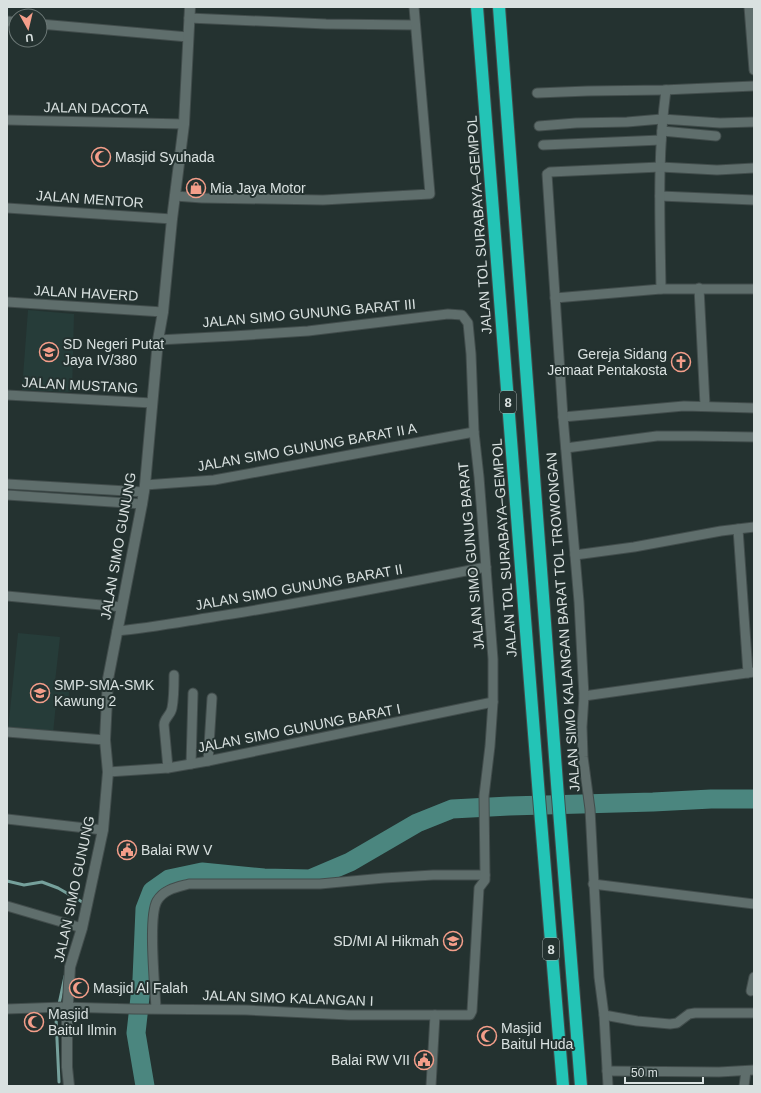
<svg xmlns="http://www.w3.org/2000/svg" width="761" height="1093" font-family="Arial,sans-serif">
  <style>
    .built { fill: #263c39 }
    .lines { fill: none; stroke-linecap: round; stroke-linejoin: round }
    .stream { stroke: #76a19c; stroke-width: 3 }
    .river { stroke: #4b867f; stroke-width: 19 }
    .minor-casing { stroke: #424d4c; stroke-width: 11 }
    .secondary-casing { stroke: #424d4c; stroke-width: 12 }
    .motorway-casing { stroke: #424d4c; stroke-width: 14 }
    .minor { stroke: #5f6e6c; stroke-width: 9 }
    .secondary { stroke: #5f6e6c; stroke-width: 10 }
    .motorway { stroke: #23c4b6; stroke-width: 12 }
    .labels { text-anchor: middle; stroke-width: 4; stroke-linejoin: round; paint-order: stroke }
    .shield { fill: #243230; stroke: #a3acab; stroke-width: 1 }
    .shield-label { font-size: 13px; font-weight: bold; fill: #d9e1e0 }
    .street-label { font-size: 14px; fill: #d9e1e0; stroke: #243230 }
    .poi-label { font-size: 14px; fill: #d9e1e0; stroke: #243230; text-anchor: start }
  </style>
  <rect width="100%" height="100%" fill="#243230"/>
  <!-- built -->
  <g class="built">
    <polygon points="28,310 74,314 72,392 22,390"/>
    <polygon points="18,633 60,637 55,682 70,683 68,704 56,703 53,734 8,730"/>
  </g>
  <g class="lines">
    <!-- stream -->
    <g class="stream">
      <polyline points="7,881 24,885 42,882 58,888 84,903 83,905"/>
      <polyline points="59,1082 56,1018 65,976"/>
    </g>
    <!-- river -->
    <polyline class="river" points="145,1086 136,1033 142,979 145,909 152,891 169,879 202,872 264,878 310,879 350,862 417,823 452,809 509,806 653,802 711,799 754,799"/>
    <defs>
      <g id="minor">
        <polyline points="749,7 754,70"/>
        <polyline points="189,18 326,24 415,25"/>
        <polyline points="7,21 16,22"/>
        <polyline points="40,24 188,37"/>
        <polyline points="537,93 588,91 663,90 754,86"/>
        <polyline points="7,120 184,124"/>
        <polyline points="539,126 576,123 627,122 662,119 720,123 754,122"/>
        <polyline points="662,131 716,136"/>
        <polyline points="543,145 661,140"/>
        <polyline points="175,196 202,198 323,200 430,194 414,7"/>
        <polyline points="660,196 754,200"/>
        <polyline points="7,208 172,219"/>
        <polyline points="699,288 705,405"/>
        <path d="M661 289C660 222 657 156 666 90"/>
        <polyline points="555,298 661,289 754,289"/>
        <polyline points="7,302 163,312"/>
        <polyline points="7,395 152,403"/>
        <polyline points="563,417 684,406 754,408"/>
        <polyline points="566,448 657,436 696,436 754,437"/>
        <polyline points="7,484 144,492"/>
        <polyline points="145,485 214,480 474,432"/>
        <polyline points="7,495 142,504"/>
        <polyline points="738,529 748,673"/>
        <polyline points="575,555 634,547 721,531 754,527"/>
        <polyline points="7,596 122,607"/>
        <path d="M117 631C149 628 181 622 213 617 304 603 395 585 486 567"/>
        <polyline points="584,696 754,672"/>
        <polyline points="7,732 105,740"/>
        <polyline points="208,761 212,698"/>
        <polyline points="191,764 193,693"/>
        <path d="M168 768 164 725C164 718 171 715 172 708 174 698 174 686 174 675"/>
        <polyline points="108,772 168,768 208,761 493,702"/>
        <polyline points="7,819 103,830"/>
        <polyline points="593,884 754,904"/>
        <polyline points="7,906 82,928"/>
        <polyline points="751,991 754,977"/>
        <path d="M156 1008C155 986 148 917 157 901 164 889 178 887 189 884H320L384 878 433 875H485"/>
        <polyline points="7,1009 63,1007 134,1009 246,1010 349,1015 470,1015 472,1011 479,888 485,880 485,875 484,796 490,746 493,702 493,659 479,477 474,432 471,354 468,323 462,315 448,314 308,331 233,336 158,340"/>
        <polyline points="604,1015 637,1021 670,1024 677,1023 689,1014 695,1013 754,1013"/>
        <polyline points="607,1071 719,1072 754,1070"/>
        <polyline points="431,1086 435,1015"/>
        <polyline points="608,1086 604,1015 599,977 590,809 583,757 582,727 584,696 579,602 563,417 547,174 550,172 660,167 717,170 754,168"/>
        <polyline points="744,1086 746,1071"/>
      </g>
      <polyline id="secondary" points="69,1086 67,1067 67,1020 70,967 82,928 103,830 108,772 105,740 108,679 142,504 145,485 158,340 163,312 172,219 184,124 190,7"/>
      <g id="motorway">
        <polyline points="477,7 539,797 563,1086"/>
        <polyline points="499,7 558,797 581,1086"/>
      </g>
    </defs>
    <!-- minor casing -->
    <use href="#minor" class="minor-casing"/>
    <!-- secondary casing -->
    <use href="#secondary" class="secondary-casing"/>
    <!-- motorway casing -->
    <use href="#motorway" class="motorway-casing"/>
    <!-- minor -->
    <use href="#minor" class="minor"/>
    <!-- secondary -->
    <use href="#secondary" class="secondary"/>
    <!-- motorway -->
    <use href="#motorway" class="motorway"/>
  </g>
  <!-- icons -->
  <defs>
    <symbol id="mosque-ring" viewBox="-11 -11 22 22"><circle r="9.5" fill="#243230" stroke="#f49e8a" stroke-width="1.5"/><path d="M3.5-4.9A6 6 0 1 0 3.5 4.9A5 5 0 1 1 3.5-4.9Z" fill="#f49e8a"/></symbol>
    <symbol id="shop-ring" viewBox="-11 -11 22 22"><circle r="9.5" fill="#243230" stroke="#f49e8a" stroke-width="1.5"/><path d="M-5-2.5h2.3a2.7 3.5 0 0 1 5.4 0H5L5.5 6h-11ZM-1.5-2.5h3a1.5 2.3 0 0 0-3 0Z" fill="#f49e8a"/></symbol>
    <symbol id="school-ring" viewBox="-11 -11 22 22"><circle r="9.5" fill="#243230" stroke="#f49e8a" stroke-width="1.5"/><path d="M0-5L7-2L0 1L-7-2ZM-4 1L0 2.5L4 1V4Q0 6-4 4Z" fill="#f49e8a"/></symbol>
    <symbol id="church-ring" viewBox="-11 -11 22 22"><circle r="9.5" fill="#243230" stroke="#f49e8a" stroke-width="1.5"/><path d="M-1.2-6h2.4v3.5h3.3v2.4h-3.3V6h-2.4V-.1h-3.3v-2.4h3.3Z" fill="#f49e8a"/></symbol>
    <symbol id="civic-ring" viewBox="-11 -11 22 22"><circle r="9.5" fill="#243230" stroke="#f49e8a" stroke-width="1.5"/><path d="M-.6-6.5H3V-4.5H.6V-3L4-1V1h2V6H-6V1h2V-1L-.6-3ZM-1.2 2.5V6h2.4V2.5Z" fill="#f49e8a"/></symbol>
  </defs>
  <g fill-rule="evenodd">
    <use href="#mosque-ring" x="90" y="146" width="22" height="22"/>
    <use href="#shop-ring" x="185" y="177" width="22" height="22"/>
    <use href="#school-ring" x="38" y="341" width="22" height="22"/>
    <use href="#church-ring" x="670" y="351" width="22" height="22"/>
    <use href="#school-ring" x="29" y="682" width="22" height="22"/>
    <use href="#civic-ring" x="116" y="839" width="22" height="22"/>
    <use href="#school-ring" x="442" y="930" width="22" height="22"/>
    <use href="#mosque-ring" x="68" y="977" width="22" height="22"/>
    <use href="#mosque-ring" x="23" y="1011" width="22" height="22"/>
    <use href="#mosque-ring" x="476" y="1025" width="22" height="22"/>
    <use href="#civic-ring" x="413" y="1049" width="22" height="22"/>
  </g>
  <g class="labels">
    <!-- shield labels -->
    <g class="shield">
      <rect x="500" y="391" width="16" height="22" rx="3"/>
      <rect x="543" y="938" width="16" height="22" rx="3"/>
    </g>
    <g class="shield-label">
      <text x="508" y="407">8</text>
      <text x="551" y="954">8</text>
    </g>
    <!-- street labels -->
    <g class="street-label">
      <text transform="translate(96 108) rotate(1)" y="5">JALAN DACOTA</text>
      <text transform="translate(90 199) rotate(4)" y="5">JALAN MENTOR</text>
      <text transform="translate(479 225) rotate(-94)" y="5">JALAN TOL SURABAYA–GEMPOL</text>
      <text transform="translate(86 293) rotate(3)" y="5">JALAN HAVERD</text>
      <text transform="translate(309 313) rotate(-5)" y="5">JALAN SIMO GUNUNG BARAT III</text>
      <text transform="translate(80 385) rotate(3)" y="5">JALAN MUSTANG</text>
      <text transform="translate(307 447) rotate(-10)" y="5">JALAN SIMO GUNUNG BARAT II A</text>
      <text transform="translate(118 546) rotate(-80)" y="5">JALAN SIMO GUNUNG</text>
      <text transform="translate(504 548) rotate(-94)" y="5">JALAN TOL SURABAYA–GEMPOL</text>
      <text transform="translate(471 556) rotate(-95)" y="5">JALAN SIMO GUNUG BARAT</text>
      <text transform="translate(299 587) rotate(-10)" y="5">JALAN SIMO GUNUNG BARAT II</text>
      <text transform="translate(563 622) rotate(-94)" y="5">JALAN SIMO KALANGAN BARAT TOL TROWONGAN</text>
      <text transform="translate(299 728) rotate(-11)" y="5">JALAN SIMO GUNUNG BARAT I</text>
      <text transform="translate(74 889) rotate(-78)" y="5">JALAN SIMO GUNUNG</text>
      <text transform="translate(288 998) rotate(2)" y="5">JALAN SIMO KALANGAN I</text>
    </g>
    <!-- poi labels -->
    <g class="poi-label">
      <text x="115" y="162">Masjid Syuhada</text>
      <text x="210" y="193">Mia Jaya Motor</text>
      <text x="63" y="349">SD Negeri Putat<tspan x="63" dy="16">Jaya IV/380</tspan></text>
      <text x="667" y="359" text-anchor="end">Gereja Sidang<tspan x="667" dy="16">Jemaat Pentakosta</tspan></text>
      <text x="54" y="690">SMP-SMA-SMK<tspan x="54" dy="16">Kawung 2</tspan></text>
      <text x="141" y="855">Balai RW V</text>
      <text x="439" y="946" text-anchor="end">SD/MI Al Hikmah</text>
      <text x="93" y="993">Masjid Al Falah</text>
      <text x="48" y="1019">Masjid<tspan x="48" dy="16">Baitul Ilmin</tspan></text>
      <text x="501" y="1033">Masjid<tspan x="501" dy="16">Baitul Huda</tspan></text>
      <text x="410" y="1065" text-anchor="end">Balai RW VII</text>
    </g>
  </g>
  <!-- border -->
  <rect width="761" height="1093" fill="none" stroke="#d9e1e0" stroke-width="16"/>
  <!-- north arrow -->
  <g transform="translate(28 28) rotate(172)"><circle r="19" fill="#243230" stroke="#6c7876"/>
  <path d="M0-3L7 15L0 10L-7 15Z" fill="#f49e8a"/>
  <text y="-6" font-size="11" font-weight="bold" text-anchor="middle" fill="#d9e1e0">U</text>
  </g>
  <!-- scale -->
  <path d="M625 1077v6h78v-6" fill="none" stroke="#d9e1e0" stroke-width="2"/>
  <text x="631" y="1077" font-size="12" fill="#d9e1e0" stroke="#243230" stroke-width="3" paint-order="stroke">50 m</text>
</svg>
